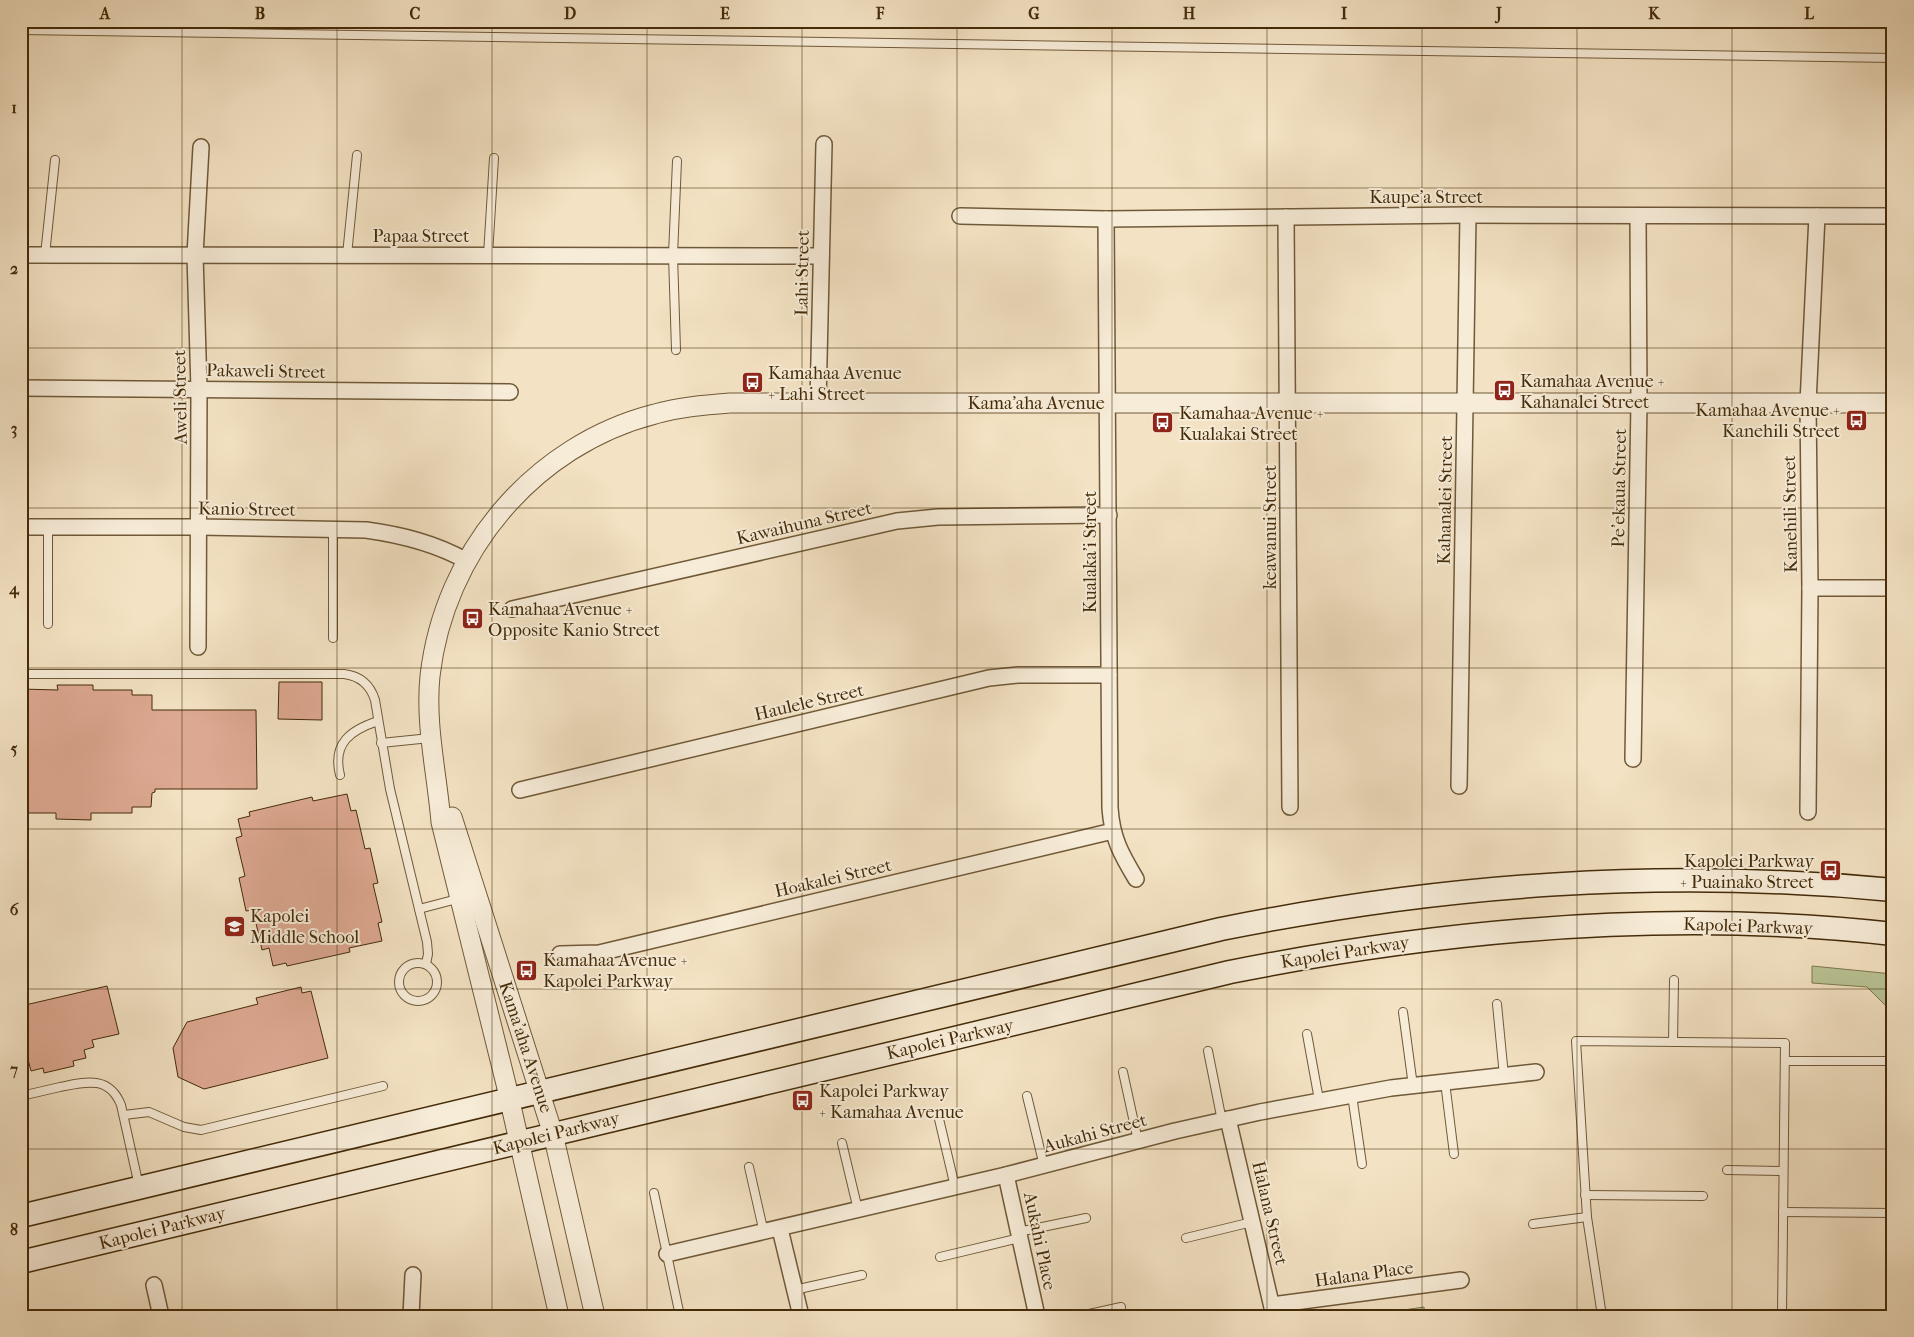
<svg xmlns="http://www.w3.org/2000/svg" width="1914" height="1337" font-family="'IM FELL French Canon',serif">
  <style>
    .green { fill: #b9c495; stroke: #7e784f }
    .building { fill: #dda891; stroke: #442b09 }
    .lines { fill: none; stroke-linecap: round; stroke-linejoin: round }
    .service-casing { stroke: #705938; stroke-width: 10 }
    .minor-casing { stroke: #705938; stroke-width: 18 }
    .tertiary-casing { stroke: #705938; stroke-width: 21 }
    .secondary-casing { stroke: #442b09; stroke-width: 25 }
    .service { stroke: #f7ecd8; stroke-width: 8 }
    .minor { stroke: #f7ecd8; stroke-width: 15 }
    .tertiary { stroke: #f7ecd8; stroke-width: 19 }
    .secondary { stroke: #f7ecd8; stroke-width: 22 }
    .grid { fill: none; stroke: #442b09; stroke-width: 1; stroke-opacity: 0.55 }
    .labels { text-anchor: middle; stroke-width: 4; stroke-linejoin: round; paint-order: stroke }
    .street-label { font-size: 18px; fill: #442b09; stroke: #f7ecd8 }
    .poi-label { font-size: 18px; fill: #442b09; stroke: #f7ecd8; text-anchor: start }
    .neatline { fill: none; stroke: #442b09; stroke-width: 2 }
    .grid-label { font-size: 16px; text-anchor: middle; font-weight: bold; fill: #442b09 }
  </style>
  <rect width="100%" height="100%" fill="#f3e2c3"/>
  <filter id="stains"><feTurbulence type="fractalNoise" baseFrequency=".004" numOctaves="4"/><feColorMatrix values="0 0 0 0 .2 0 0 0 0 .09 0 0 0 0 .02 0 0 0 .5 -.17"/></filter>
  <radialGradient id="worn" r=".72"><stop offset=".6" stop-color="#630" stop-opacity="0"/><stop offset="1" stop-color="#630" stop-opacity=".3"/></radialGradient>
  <!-- green -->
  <g class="green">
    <polygon points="1812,966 1893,974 1893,1013 1867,987 1812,983"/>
    <polygon points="1424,1307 1425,1316 1363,1316"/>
  </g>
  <!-- building -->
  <g class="building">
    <polygon points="279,682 322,682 322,720 278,719"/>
    <polygon points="57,685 93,685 93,690 132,690 132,695 152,695 152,710 256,710 257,789 155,789 155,792 152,793 151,807 132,807 132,813 91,813 91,820 56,819 56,813 21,813 21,689 58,690"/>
    <polygon points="347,794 351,811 356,810 365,849 370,848 378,883 373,884 382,922 378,923 382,941 349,948 350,952 287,966 286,963 273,966 269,948 262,950 253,910 246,911 239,878 245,876 236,838 242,836 238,819 250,816 249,812 312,797 313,801"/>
    <polygon points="107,986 119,1034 92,1040 94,1047 84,1050 86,1058 73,1061 74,1066 44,1073 43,1068 31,1071 21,1032 21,1006"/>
    <polygon points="301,987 302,993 311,991 328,1058 204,1089 178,1077 173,1048 187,1022 258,1004 256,998"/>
  </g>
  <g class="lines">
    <defs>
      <g id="service">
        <polyline points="21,30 1893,58"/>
        <polyline points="45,255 55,160"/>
        <polyline points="347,255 357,155"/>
        <polyline points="488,255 494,158"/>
        <polyline points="676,350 673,255 677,161"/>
        <polyline points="333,528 333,638"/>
        <polyline points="48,624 48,527"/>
        <path d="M21 674H344C360 676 370 684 375 700L390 789 427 942 428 954 426 964"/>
        <polyline points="381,743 430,738"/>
        <path d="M340 775C332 743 351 730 378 721"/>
        <polyline points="419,909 461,898"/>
        <circle cx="418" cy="982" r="19"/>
        <polyline points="1497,1004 1504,1076"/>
        <polyline points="1403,1012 1413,1086"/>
        <polyline points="1307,1034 1319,1100"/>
        <polyline points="1673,1042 1674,980"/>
        <polyline points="1208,1051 1222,1121"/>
        <polyline points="1785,1061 1888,1061"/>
        <polyline points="1123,1072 1138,1141"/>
        <polyline points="1445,1082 1454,1154"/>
        <polyline points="1352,1095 1362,1164"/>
        <path d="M21 1096C34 1093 47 1090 60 1087 85 1082 109 1075 121 1105L139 1186"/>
        <polyline points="1027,1096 1044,1166"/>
        <polyline points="124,1115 149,1112 184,1127 201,1130 383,1086"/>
        <polyline points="939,1119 955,1187"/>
        <polyline points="842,1143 858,1210"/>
        <polyline points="749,1167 764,1233"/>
        <polyline points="1727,1170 1783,1171"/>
        <polyline points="654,1193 680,1316"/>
        <polyline points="1585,1195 1703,1196"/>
        <polyline points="1783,1212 1893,1213"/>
        <polyline points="1533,1224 1587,1217"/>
        <polyline points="1018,1232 1086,1218"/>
        <polyline points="1186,1238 1252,1222"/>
        <polyline points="940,1257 1020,1238"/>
        <polyline points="794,1290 862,1275"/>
        <polyline points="1080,1316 1121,1307"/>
        <polyline points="1602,1316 1587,1217 1576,1041 1785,1043 1782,1316"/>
      </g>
      <g id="minor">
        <polyline points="960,216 1106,219 1468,215 1893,216"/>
        <polyline points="1286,217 1290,807"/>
        <path d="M1106 219 1110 808C1112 838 1121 854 1136 879"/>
        <polyline points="21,255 821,256"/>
        <polyline points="21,388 510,392"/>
        <polyline points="818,403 824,144"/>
        <path d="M21 527H199L366 530C402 535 435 543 467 561"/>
        <polyline points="1810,588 1893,588"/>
        <polyline points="512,609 897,521 938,517 1109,515"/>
        <polyline points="198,647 199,389 195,255 201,147"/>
        <polyline points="1633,759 1639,403 1638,217"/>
        <polyline points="1459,786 1468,215"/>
        <polyline points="520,790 989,678 1018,675 1109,675"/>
        <polyline points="1808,812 1810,588 1808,403 1817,216"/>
        <polyline points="560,954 599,953 1113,831"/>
        <polyline points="1228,1119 1274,1316"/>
        <polyline points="1006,1175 1037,1316"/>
        <polyline points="780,1229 801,1316"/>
        <polyline points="667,1254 1006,1175 1175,1131 1260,1112 1391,1088 1536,1072"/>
        <polyline points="154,1285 161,1316"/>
        <polyline points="1272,1305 1461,1280"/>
        <polyline points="411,1316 413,1275"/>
      </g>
      <g id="tertiary">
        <polyline points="452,817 553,1134 595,1316"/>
        <path d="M559 1316 506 1084 441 822C437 773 425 725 430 676 444 552 534 445 655 414 680 407 704 405 730 403H1893"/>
      </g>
      <g id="secondary">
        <path d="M21 1216 1221 929C1445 884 1664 868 1893 890"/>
        <path d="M21 1262 1230 972C1447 929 1672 909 1893 934"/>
      </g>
    </defs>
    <!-- service casing -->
    <use href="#service" class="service-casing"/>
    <!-- minor casing -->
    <use href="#minor" class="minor-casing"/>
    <!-- tertiary casing -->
    <use href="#tertiary" class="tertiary-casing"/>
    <!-- secondary casing -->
    <use href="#secondary" class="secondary-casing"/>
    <!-- service -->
    <use href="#service" class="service"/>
    <!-- minor -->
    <use href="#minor" class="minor"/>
    <!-- tertiary -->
    <use href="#tertiary" class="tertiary"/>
    <!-- secondary -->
    <use href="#secondary" class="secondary"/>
  </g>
  <!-- grid -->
  <path class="grid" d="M182 21V1316M337 21V1316M492 21V1316M647 21V1316M802 21V1316M957 21V1316M1112 21V1316M1267 21V1316M1422 21V1316M1577 21V1316M1732 21V1316M21 188H1893M21 348H1893M21 508H1893M21 668H1893M21 829H1893M21 989H1893M21 1149H1893"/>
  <!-- icons -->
  <defs>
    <symbol id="bus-square" viewBox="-11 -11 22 22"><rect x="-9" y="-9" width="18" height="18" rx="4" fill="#8f2418" stroke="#f7ecd8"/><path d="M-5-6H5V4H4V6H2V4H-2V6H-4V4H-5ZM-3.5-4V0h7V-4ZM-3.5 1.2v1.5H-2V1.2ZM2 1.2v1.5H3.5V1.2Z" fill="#fff"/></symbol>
    <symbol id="school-square" viewBox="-11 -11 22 22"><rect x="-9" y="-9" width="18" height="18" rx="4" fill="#8f2418" stroke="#f7ecd8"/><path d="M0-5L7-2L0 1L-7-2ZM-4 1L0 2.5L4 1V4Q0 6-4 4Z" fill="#fff"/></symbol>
  </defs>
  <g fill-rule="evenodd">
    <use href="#bus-square" x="740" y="370" width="25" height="25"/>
    <use href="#bus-square" x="1492" y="378" width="25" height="25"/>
    <use href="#bus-square" x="1844" y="408" width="25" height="25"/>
    <use href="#bus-square" x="1150" y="410" width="25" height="25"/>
    <use href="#bus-square" x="460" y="606" width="25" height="25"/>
    <use href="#bus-square" x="1818" y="858" width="25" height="25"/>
    <use href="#school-square" x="222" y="914" width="25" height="25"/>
    <use href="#bus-square" x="514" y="958" width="25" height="25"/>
    <use href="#bus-square" x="790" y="1088" width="25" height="25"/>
  </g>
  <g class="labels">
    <!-- street labels -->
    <g class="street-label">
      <text x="1426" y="203">Kaupe'a Street</text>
      <text x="421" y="242">Papaa Street</text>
      <text transform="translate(802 273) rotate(-89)" y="6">Lahi Street</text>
      <text transform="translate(266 371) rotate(1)" y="6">Pakaweli Street</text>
      <text transform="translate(180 397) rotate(-91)" y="6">Aweli Street</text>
      <text x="1036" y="409">Kama'aha Avenue</text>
      <text transform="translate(1619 488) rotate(-89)" y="6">Pe'ekaua Street</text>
      <text transform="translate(1445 500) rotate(-89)" y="6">Kahanalei Street</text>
      <text transform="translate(247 509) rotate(1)" y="6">Kanio Street</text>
      <text transform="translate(1790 514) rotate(-91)" y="6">Kanehili Street</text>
      <text transform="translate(804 523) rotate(-13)" y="6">Kawaihuna Street</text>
      <text transform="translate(1270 527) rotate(-90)" y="6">keawanui Street</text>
      <text transform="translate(1090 552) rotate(-90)" y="6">Kualaka'i Street</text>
      <text transform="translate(809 702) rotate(-13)" y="6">Haulele Street</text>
      <text transform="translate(833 878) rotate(-13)" y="6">Hoakalei Street</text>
      <text transform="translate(1748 926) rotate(2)" y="6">Kapolei Parkway</text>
      <text transform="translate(1345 952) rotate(-9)" y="6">Kapolei Parkway</text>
      <text transform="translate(950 1039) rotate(-13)" y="6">Kapolei Parkway</text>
      <text transform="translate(526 1047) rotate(72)" y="6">Kama'aha Avenue</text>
      <text transform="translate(556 1133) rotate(-14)" y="6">Kapolei Parkway</text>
      <text transform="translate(1095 1133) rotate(-15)" y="6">Aukahi Street</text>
      <text transform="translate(1270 1213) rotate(77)" y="6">Halana Street</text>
      <text transform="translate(162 1228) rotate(-14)" y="6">Kapolei Parkway</text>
      <text transform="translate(1040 1241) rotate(78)" y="6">Aukahi Place</text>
      <text transform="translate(1364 1274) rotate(-8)" y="6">Halana Place</text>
    </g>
    <!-- poi labels -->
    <g class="poi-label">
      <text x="768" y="379">Kamahaa Avenue<tspan x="768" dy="21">+ Lahi Street</tspan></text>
      <text x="1520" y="387">Kamahaa Avenue +<tspan x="1520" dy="21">Kahanalei Street</tspan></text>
      <text x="1840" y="416" text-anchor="end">Kamahaa Avenue +<tspan x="1840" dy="21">Kanehili Street</tspan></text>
      <text x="1179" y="419">Kamahaa Avenue +<tspan x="1179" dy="21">Kualakai Street</tspan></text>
      <text x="488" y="615">Kamahaa Avenue +<tspan x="488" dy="21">Opposite Kanio Street</tspan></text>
      <text x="1814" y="867" text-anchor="end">Kapolei Parkway<tspan x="1814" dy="21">+ Puainako Street</tspan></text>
      <text x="250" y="922">Kapolei<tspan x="250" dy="21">Middle School</tspan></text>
      <text x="543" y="966">Kamahaa Avenue +<tspan x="543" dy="21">Kapolei Parkway</tspan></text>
      <text x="819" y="1097">Kapolei Parkway<tspan x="819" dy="21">+ Kamahaa Avenue</tspan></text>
    </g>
  </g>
  <!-- margin -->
  <rect width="1914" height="1337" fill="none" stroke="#f3e2c3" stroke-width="55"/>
  <rect x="28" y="28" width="1858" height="1282" class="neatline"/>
  <g class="grid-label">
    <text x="105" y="19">A</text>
    <text x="260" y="19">B</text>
    <text x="415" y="19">C</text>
    <text x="570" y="19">D</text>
    <text x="725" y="19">E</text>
    <text x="880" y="19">F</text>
    <text x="1034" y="19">G</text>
    <text x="1189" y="19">H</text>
    <text x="1344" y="19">I</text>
    <text x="1499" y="19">J</text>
    <text x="1654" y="19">K</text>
    <text x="1809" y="19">L</text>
    <text x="14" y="113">1</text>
    <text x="14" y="274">2</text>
    <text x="14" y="434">3</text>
    <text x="14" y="594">4</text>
    <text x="14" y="754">5</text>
    <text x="14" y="915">6</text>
    <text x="14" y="1075">7</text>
    <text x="14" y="1235">8</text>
  </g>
  <rect width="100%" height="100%" filter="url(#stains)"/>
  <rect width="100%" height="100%" fill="url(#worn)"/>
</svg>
